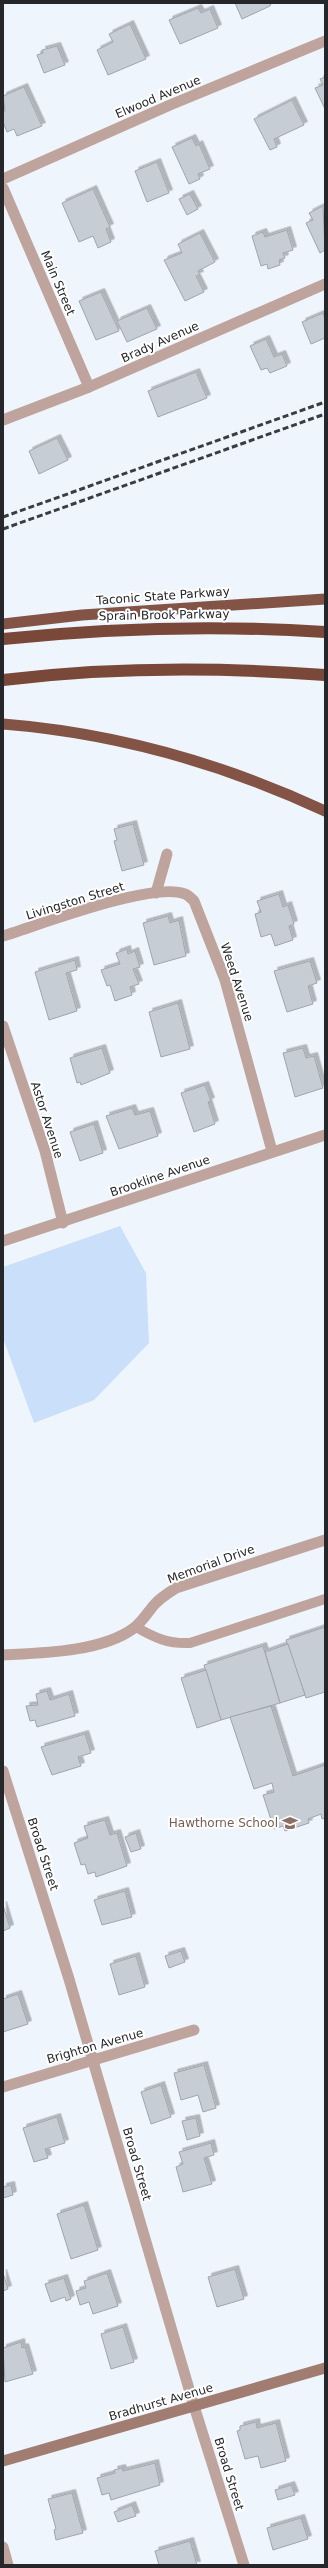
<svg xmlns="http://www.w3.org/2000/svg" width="328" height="2568" font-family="'DejaVu Sans',sans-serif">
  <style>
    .green { fill: #cadffa }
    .building { fill: #c7cdd5; stroke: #a0a5ac; filter: url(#shadow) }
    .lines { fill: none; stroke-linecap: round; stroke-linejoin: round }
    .service { stroke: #bea49c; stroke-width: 10 }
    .minor { stroke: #bea49c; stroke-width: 11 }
    .tertiary { stroke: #bea49c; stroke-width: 11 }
    .secondary { stroke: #a17c71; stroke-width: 11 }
    .trunk { stroke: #835446; stroke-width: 11 }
    .motorway { stroke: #7a4839; stroke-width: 12 }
    .rail { stroke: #3a3d40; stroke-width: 3; stroke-dasharray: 6 3; stroke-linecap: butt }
    .labels { text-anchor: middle; stroke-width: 4; stroke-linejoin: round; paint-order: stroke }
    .street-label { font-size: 12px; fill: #25272a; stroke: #fff }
    .education-label { font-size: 12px; fill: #785e54; stroke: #fff; text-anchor: end }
  </style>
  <defs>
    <filter id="shadow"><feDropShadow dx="3.5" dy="-3.5" stdDeviation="0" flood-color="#0004"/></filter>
  </defs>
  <rect width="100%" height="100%" fill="#eff5fd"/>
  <!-- green -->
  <polygon class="green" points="120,1226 146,1273 149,1343 94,1400 34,1423 3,1338 3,1267"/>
  <!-- building -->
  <g class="building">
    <polygon points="235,3 271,3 270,6 242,19"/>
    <polygon points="198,8 201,13 210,9 218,28 180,44 169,20"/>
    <polygon points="130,24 146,59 108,75 97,50 113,42 109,34"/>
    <polygon points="57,46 65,65 44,73 37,55 43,53 42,50"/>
    <polygon points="325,77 325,109 315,88 323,85 320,79"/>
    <polygon points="24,87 42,126 17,136 14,129 7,132 3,122 3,112 5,111 3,96"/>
    <polygon points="292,100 304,125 274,139 277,147 270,150 254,119"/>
    <polygon points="192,138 196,146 199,144 210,169 198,174 200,179 189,184 172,147"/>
    <polygon points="157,162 169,193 147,202 135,171"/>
    <polygon points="93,189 110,227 106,229 111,242 98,248 93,236 79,242 62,203"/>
    <polygon points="190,194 198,209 187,215 179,199"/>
    <polygon points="323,206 325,250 320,253 306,223 313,220 309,213"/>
    <polygon points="287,230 293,250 283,253 285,258 279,260 280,265 268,269 267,264 261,266 252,236 263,232 265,237"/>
    <polygon points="200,233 215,262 198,271 200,275 196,276 204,292 185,301 164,260 182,253 178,244"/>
    <polygon points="101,292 119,331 96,340 79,301"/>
    <polygon points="147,308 157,329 127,342 117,321"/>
    <polygon points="323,313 325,319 325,338 311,344 302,322"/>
    <polygon points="266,339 274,357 282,354 287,366 270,373 267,368 261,370 250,346"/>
    <polygon points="196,372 207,398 158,417 148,391"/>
    <polygon points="57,438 68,460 39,474 29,451"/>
    <polygon points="133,824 144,865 122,871 114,841 117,840 114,829"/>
    <polygon points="279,894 283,907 288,905 294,924 289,926 293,940 275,946 271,934 261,937 255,914 261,912 257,901"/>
    <polygon points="168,916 170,923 179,920 186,956 154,965 143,923"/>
    <polygon points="127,949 128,954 135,951 140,967 133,969 139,984 130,987 132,995 115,1001 110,985 107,986 101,970 120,964 116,953"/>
    <polygon points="75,960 77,970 66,973 77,1011 49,1020 35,972"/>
    <polygon points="310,961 317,983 308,986 313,1004 287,1012 274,971"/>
    <polygon points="178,1003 190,1049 161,1057 149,1012"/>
    <polygon points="102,1048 110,1073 81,1085 80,1082 77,1083 70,1058"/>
    <polygon points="303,1048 306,1058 314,1056 323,1088 295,1097 283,1053"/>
    <polygon points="205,1085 211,1101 208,1102 215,1124 194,1132 181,1093"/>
    <polygon points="132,1108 135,1115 150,1111 158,1136 119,1149 106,1116"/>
    <polygon points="94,1124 103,1153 80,1161 70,1132"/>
    <polygon points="325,1627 325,1692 306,1698 286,1640"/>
    <polygon points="288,1644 305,1695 280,1703 265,1652"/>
    <polygon points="263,1646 280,1703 221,1720 204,1665"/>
    <polygon points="206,1670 221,1720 197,1728 181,1678"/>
    <polygon points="47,1691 50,1700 69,1694 75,1716 37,1727 35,1720 30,1721 26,1706 38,1705 36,1694"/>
    <polygon points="271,1706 293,1776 325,1765 325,1818 322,1819 321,1814 308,1819 309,1823 285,1831 283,1826 274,1829 263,1795 274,1792 272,1783 254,1789 230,1717"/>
    <polygon points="85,1734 91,1753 78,1757 81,1766 52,1775 41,1747"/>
    <polygon points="105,1820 110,1835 117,1833 127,1866 96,1877 95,1872 88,1874 85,1864 81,1865 74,1843 88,1838 84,1826"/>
    <polygon points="136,1833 141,1849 131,1852 125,1837"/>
    <polygon points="125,1891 132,1917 102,1925 94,1900"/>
    <polygon points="3,1905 10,1928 3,1931"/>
    <polygon points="181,1951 185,1962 169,1968 165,1956"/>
    <polygon points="136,1956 145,1987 119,1995 110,1964"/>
    <polygon points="18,1994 28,2024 3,2032 3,1999"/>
    <polygon points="204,2065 216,2108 203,2112 198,2095 181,2100 174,2073"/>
    <polygon points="161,2085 171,2117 151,2124 141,2092"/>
    <polygon points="57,2117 65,2143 45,2149 48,2158 34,2162 23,2128"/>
    <polygon points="196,2118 200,2136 187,2140 182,2121"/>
    <polygon points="211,2143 214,2155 204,2158 212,2184 183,2192 176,2167 183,2164 179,2152"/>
    <polygon points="11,2185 13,2195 3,2198 3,2187"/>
    <polygon points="84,2205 98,2250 71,2259 57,2214"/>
    <polygon points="235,2269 244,2299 217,2307 208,2277"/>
    <polygon points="3,2273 8,2289 3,2291"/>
    <polygon points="107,2273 118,2306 93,2314 89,2302 80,2305 76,2291 86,2288 84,2281"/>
    <polygon points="64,2278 71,2299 66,2301 65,2297 51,2302 45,2284"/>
    <polygon points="123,2327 134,2362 111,2369 101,2334"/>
    <polygon points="21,2342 22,2348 25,2347 33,2374 5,2382 3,2348"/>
    <polygon points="256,2422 257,2428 276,2423 286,2461 261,2468 258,2456 245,2459 237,2431 240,2430 240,2426"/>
    <polygon points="155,2463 160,2485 111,2500 109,2493 102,2495 97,2478 115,2473 114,2470 122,2468 123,2471"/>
    <polygon points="291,2485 295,2495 278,2500 275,2490"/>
    <polygon points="72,2493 83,2533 56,2540 54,2530 56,2529 48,2499"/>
    <polygon points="132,2505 136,2516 118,2522 114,2512"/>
    <polygon points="301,2518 308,2539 273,2550 267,2528"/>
    <polygon points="190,2541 197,2565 159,2565 155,2551"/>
  </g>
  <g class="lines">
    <!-- service -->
    <path class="service" d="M136 1627C155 1638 168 1644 190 1643L325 1599"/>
    <!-- minor -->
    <g class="minor">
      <polyline points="3,188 89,387"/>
      <polyline points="3,420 89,387 325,284"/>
      <polyline points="156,893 167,854"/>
      <path d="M3 936C39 925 153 881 185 894 188 895 192 899 194 901L225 980 272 1151"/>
      <polyline points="3,1026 45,1151 63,1223"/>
      <polyline points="3,1241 325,1135"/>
      <path d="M3 1655C42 1653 102 1652 134 1628 142 1622 148 1612 154 1605 160 1598 168 1593 176 1588L325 1540"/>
      <polyline points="3,1771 69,1979 194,2406 244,2565"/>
      <polyline points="3,2087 194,2030"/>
    </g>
    <!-- tertiary -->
    <g class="tertiary">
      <polyline points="3,179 170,105 325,41"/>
      <polyline points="3,2547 8,2565"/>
    </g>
    <!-- secondary -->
    <polyline class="secondary" points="3,2461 325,2368"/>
    <!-- trunk -->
    <g class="trunk">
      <polyline points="3,624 82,615 325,599"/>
      <path d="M3 724C116 733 222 763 325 811"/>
    </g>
    <!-- motorway -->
    <g class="motorway">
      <path d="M3 639C110 628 217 625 325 632"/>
      <path d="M3 680C110 667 218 667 325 675"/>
    </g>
    <!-- rail -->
    <g class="rail">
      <polyline points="3,517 325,402"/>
      <polyline points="3,529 325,414"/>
    </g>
  </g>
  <!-- icons -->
  <defs>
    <symbol id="school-bare" viewBox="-9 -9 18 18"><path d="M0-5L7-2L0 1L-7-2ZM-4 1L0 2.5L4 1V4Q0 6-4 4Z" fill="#8d6e63" stroke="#fff" stroke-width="2.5" paint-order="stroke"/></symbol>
  </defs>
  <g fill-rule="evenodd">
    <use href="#school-bare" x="279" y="1812" width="22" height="22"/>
  </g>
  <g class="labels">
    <!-- street labels -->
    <g class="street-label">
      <text transform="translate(158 97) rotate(-23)" y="4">Elwood Avenue</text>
      <text transform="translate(58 283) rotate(67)" y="4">Main Street</text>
      <text transform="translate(160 342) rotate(-24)" y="4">Brady Avenue</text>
      <text transform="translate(163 596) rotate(-4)" y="4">Taconic State Parkway</text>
      <text transform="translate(164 615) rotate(-1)" y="4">Sprain Brook Parkway</text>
      <text transform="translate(75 901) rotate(-17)" y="4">Livingston Street</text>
      <text transform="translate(237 982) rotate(72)" y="4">Weed Avenue</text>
      <text transform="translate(47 1120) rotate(72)" y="4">Astor Avenue</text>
      <text transform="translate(160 1176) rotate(-19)" y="4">Brookline Avenue</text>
      <text transform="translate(211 1564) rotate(-20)" y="4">Memorial Drive</text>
      <text transform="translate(43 1854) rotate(72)" y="4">Broad Street</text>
      <text transform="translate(95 2046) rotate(-16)" y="4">Brighton Avenue</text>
      <text transform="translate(137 2164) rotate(74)" y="4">Broad Street</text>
      <text transform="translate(161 2402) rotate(-16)" y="4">Bradhurst Avenue</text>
      <text transform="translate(229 2474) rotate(73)" y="4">Broad Street</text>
    </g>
    <!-- education labels -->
    <g class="education-label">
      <text x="278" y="1827">Hawthorne School</text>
    </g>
  </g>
  <!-- border -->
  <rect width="328" height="2568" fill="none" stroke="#25272a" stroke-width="8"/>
</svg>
